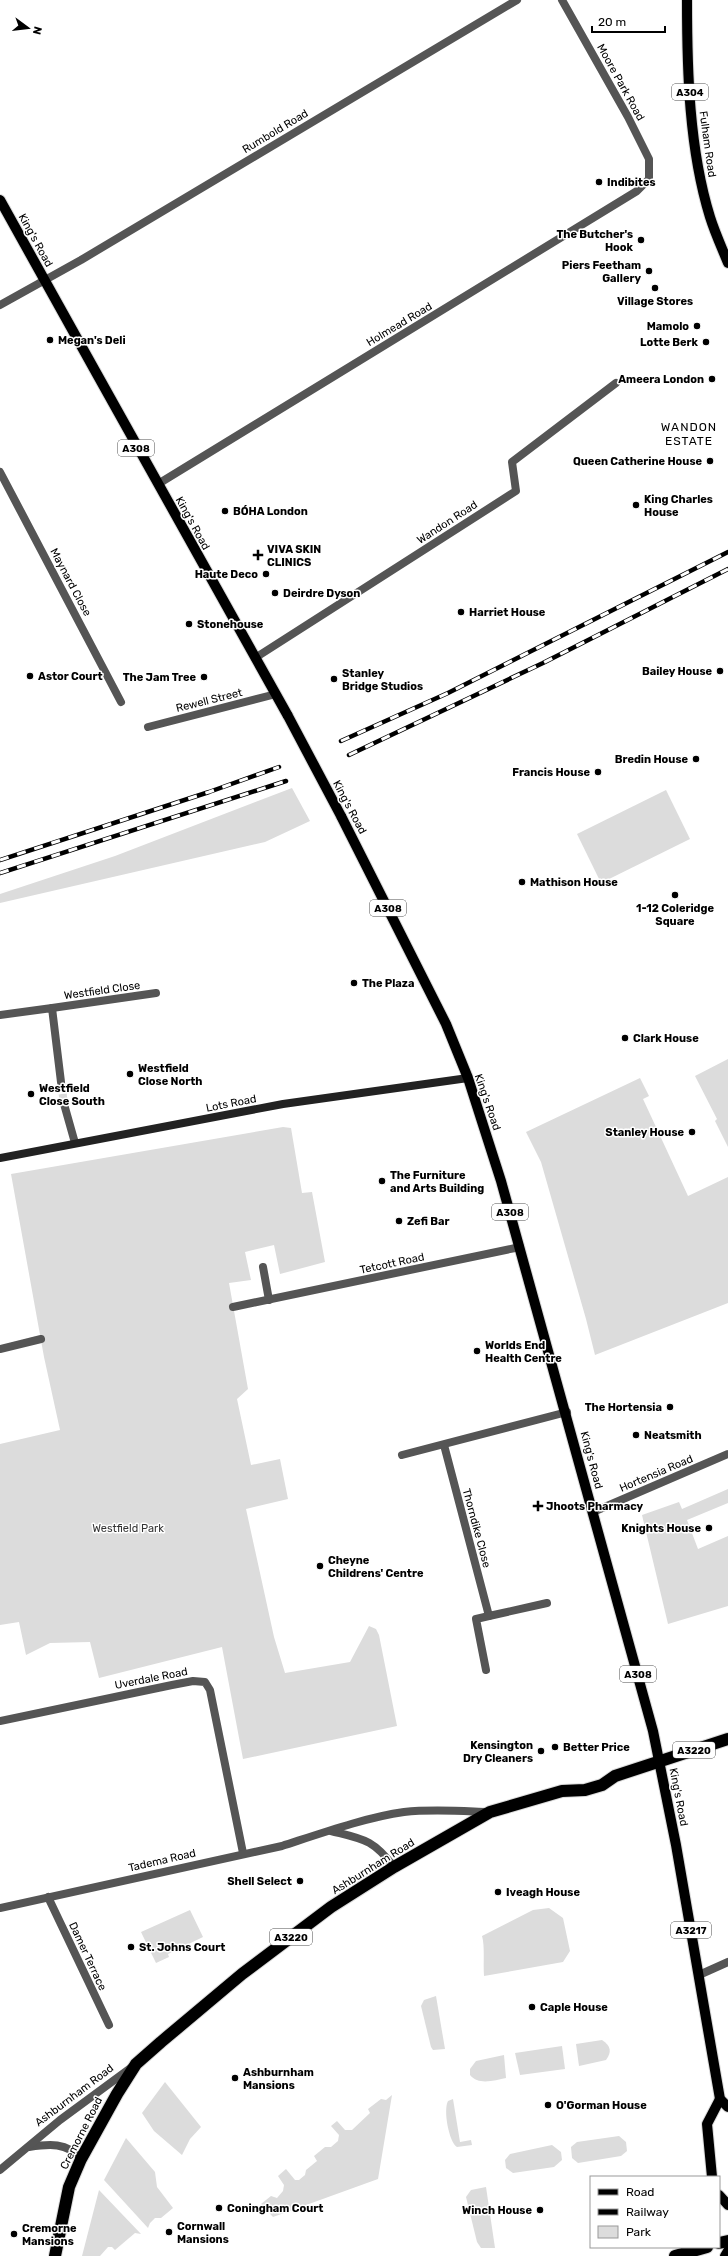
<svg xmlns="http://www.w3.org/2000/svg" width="728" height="2256" font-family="Rubik,sans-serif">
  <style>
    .green { fill: #dcdcdc }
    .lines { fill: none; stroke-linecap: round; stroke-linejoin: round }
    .street-tunnel { stroke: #d9d9d9; stroke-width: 8; stroke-dasharray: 8 4; stroke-linecap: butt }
    .primary-casing { stroke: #dbdbdb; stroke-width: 12 }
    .highway-casing { stroke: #dbdbdb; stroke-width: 14 }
    .street { stroke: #555; stroke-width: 8 }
    .secondary { stroke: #222; stroke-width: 8 }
    .primary { stroke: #000; stroke-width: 10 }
    .highway { stroke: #000; stroke-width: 12 }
    .rail-casing { stroke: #000; stroke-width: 4.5 }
    .rail { stroke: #fff; stroke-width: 3; stroke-dasharray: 9; stroke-linecap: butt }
    .primary-bridge-casing { stroke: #dbdbdb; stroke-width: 12; stroke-linecap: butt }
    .primary-bridge { stroke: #000; stroke-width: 10 }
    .poi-dot { fill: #000; stroke: #fff; stroke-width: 1.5 }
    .labels { text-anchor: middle; stroke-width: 3; stroke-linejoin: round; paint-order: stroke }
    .shield { fill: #fff; stroke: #4c4c4c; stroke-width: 1 }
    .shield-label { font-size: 10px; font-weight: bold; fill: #000 }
    .street-label { font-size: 11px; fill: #000; stroke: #fff }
    .poi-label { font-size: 11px; font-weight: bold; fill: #000; stroke: #fff; text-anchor: start }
    .park-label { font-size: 11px; fill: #333; stroke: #fff }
    .neighbourhood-label { font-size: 12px; letter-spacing: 1px; fill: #000; stroke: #fff }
  </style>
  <rect width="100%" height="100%" fill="#fff"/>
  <!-- green -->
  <g class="green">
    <polygon points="292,788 310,821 265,842 0,903 0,894 115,856"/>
    <polygon points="666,790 690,839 601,883 577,834"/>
    <polygon points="728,1059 728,1147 715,1121 717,1119 695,1076"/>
    <polygon points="640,1078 649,1096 643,1099 688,1196 728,1177 728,1303 595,1355 586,1319 541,1162 526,1132"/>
    <polygon points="283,1127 291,1128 302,1193 312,1192 325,1262 280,1274 274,1245 245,1252 251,1280 229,1283 248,1389 237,1399 251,1465 280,1459 288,1499 246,1509 274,1637 285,1673 350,1662 369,1626 376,1629 379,1635 397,1726 243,1759 222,1647 99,1678 90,1642 50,1643 26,1655 19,1622 0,1625 0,1444 60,1430 44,1357 11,1174"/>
    <polygon points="728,1489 728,1503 687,1520 698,1549 728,1536 728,1606 668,1624 642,1515 679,1502 682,1509"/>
    <path d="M549 1908 563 1918 570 1951 563 1962 484 1976C483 1964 485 1946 482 1936L533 1910Z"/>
    <polygon points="190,1910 203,1937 168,1954 169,1957 156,1963 141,1932"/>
    <polygon points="436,1996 445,2049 433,2050 431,2047 421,2006 424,2000"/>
    <path d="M602 2040C611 2046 612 2052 606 2060L579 2066 576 2044Z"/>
    <polygon points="562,2046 565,2069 520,2075 515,2053"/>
    <path d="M504 2055 506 2078C495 2080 479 2086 470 2075V2069L476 2061Z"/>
    <polygon points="165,2082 201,2127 190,2139 182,2155 154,2131 142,2113"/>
    <polygon points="392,2095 378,2179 273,2217 261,2204 271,2196 277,2198 283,2191 284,2185 278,2176 286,2169 295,2180 299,2180 305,2175 306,2170 317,2161 314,2156 325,2147 331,2147 338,2141 339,2135 331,2126 337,2121 345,2130 352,2130 370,2113 368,2109 381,2099 386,2100"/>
    <path d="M453 2099 460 2142 471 2140 472 2145 457 2147C449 2142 443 2110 448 2101Z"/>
    <polygon points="619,2136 626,2142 627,2151 621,2156 578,2163 572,2158 571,2147 577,2142"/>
    <polygon points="126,2138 155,2172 157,2187 173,2208 161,2218 155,2218 150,2223 148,2228 104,2180"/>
    <polygon points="552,2145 561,2152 562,2160 554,2167 513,2173 506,2168 505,2160 510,2154"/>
    <polygon points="486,2187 495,2248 481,2248 477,2242 466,2197 471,2190"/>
    <polygon points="99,2190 141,2234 135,2233 115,2250 112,2247 108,2247 100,2256 82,2256"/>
  </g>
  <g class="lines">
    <!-- street-tunnel -->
    <polyline class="street-tunnel" points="61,1082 64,1104"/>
    <defs>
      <g id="primary">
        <path d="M687 0C687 71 689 149 710 217 715 233 722 248 728 263"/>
        <path d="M0 200C96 372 191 544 288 716"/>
        <polyline points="341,816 446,1024 468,1078 501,1181 653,1731 676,1845 720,2099 728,2107"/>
        <polyline points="712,2177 707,2124 720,2099"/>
        <polyline points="719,2195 728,2205"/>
        <polyline points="725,2256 728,2251"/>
      </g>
      <g id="highway">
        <polyline points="719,2243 728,2241"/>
        <polyline points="55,2256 69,2187 81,2159 117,2094 136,2064 161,2042 242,1974 331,1907 394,1867 490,1812 562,1791 585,1790 602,1785 615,1776 728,1739"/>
        <polyline points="675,2256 707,2247"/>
      </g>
    </defs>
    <!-- primary casing -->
    <use href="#primary" class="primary-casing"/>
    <!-- highway casing -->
    <use href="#highway" class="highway-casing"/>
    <!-- street -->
    <g class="street">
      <polyline points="0,305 81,260 517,0"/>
      <polyline points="0,472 121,702"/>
      <polyline points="158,484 637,191 649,179 649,159 628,117 562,0"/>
      <polyline points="255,658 516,491 512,462 616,383"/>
      <polyline points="148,727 276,694"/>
      <polyline points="52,1008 156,993"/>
      <polyline points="0,1015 52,1008 61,1082"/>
      <polyline points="64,1104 75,1143"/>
      <polyline points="263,1267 269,1300"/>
      <polyline points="233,1307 520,1247"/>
      <polyline points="0,1349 41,1339"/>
      <polyline points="444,1445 489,1616 547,1603"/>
      <polyline points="402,1455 567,1412"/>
      <polyline points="593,1512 728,1454"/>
      <polyline points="486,1670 476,1619 489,1616"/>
      <polyline points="0,1721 172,1685 193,1681 205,1682 210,1690 243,1853"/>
      <path d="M331 1831C363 1839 373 1839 394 1867"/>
      <polyline points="48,1897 109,2025"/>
      <path d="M0 1908 282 1846C319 1834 367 1817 404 1812 432 1809 460 1811 488 1812"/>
      <polyline points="699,1975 728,1962"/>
      <path d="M29 2147C49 2144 67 2142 81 2159"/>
      <polyline points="0,2170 60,2120 132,2067"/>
    </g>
    <!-- secondary -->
    <polyline class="secondary" points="0,1158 283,1104 468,1078"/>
    <!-- primary -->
    <use href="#primary" class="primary"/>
    <!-- highway -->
    <use href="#highway" class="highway"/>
    <defs>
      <g id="rail">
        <polyline points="341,741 448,693 728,552"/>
        <polyline points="349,755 543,663 728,569"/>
        <polyline points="0,860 209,792 279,767"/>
        <polyline points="0,873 286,781"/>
      </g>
    </defs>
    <!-- rail casing -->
    <use href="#rail" class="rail-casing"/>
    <!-- rail -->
    <use href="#rail" class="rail"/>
    <defs>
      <polyline id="primary-bridge" points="288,716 341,816"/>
    </defs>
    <!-- primary-bridge casing -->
    <use href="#primary-bridge" class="primary-bridge-casing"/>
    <!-- primary-bridge -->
    <use href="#primary-bridge" class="primary-bridge"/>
  </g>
  <!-- markers -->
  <g class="poi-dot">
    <circle cx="599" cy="182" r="4"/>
    <circle cx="641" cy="240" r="4"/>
    <circle cx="649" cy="271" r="4"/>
    <circle cx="655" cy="288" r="4"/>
    <circle cx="697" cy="326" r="4"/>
    <circle cx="50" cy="340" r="4"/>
    <circle cx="706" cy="342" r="4"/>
    <circle cx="712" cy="379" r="4"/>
    <circle cx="710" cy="461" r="4"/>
    <circle cx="636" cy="505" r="4"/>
    <circle cx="225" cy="511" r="4"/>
    <path d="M256 549h4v4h4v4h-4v4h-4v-4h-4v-4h4z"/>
    <circle cx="266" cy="574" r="4"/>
    <circle cx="275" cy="593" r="4"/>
    <circle cx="461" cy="612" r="4"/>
    <circle cx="189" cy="624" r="4"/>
    <circle cx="720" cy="671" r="4"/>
    <circle cx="30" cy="676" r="4"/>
    <circle cx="204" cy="677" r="4"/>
    <circle cx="334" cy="679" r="4"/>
    <circle cx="696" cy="759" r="4"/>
    <circle cx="598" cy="772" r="4"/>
    <circle cx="522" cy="882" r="4"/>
    <circle cx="675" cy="895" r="4"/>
    <circle cx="354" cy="983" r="4"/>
    <circle cx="625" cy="1038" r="4"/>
    <circle cx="130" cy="1074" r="4"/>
    <circle cx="31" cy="1094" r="4"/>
    <circle cx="692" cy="1132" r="4"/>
    <circle cx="382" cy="1181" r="4"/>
    <circle cx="399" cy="1221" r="4"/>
    <circle cx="477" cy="1351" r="4"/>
    <circle cx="670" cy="1407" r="4"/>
    <circle cx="636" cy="1435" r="4"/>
    <path d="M536 1500h4v4h4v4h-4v4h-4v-4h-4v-4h4z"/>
    <circle cx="709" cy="1528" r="4"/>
    <circle cx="320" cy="1566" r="4"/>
    <circle cx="555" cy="1747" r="4"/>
    <circle cx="541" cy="1751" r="4"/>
    <circle cx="300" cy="1881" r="4"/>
    <circle cx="498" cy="1892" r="4"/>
    <circle cx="131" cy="1947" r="4"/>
    <circle cx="532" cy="2007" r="4"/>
    <circle cx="235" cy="2078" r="4"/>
    <circle cx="548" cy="2105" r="4"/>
    <circle cx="219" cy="2208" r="4"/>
    <circle cx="540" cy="2210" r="4"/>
    <circle cx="169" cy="2232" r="4"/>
    <circle cx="14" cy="2234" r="4"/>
  </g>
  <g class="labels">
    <!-- shield labels -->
    <g class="shield">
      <rect x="672" y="84" width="36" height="16" rx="3"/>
      <rect x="118" y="440" width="36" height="16" rx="3"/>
      <rect x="370" y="900" width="36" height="16" rx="3"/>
      <rect x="492" y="1204" width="36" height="16" rx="3"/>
      <rect x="620" y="1666" width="36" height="16" rx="3"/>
      <rect x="673" y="1742" width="42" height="16" rx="3"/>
      <rect x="671" y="1922" width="40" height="16" rx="3"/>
      <rect x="270" y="1929" width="42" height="16" rx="3"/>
    </g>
    <g class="shield-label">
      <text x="690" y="96">A304</text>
      <text x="136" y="452">A308</text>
      <text x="388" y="912">A308</text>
      <text x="510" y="1216">A308</text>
      <text x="638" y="1678">A308</text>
      <text x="694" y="1754">A3220</text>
      <text x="691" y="1934">A3217</text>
      <text x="291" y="1941">A3220</text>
    </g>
    <!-- street labels -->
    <g class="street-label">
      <text transform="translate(621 82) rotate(61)" y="4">Moore Park Road</text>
      <text transform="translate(275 131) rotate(-31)" y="4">Rumbold Road</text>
      <text transform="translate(708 144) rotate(82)" y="4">Fulham Road</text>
      <text transform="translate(36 240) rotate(61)" y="4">King's Road</text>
      <text transform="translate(399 324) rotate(-31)" y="4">Holmead Road</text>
      <text transform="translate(447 522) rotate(-33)" y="4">Wandon Road</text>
      <text transform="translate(193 523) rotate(61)" y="4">King's Road</text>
      <text transform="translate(71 582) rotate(62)" y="4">Maynard Close</text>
      <text transform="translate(209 700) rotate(-14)" y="4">Rewell Street</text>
      <text transform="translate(350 807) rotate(62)" y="4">King's Road</text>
      <text transform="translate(102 990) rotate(-8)" y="4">Westfield Close</text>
      <text transform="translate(488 1102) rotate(71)" y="4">King's Road</text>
      <text transform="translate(231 1103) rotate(-11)" y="4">Lots Road</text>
      <text transform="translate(392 1263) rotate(-12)" y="4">Tetcott Road</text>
      <text transform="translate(592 1460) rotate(75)" y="4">King's Road</text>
      <text transform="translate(656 1473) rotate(-23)" y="4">Hortensia Road</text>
      <text transform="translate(477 1528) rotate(75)" y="4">Thorndike Close</text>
      <text transform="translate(151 1678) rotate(-11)" y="4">Uverdale Road</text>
      <text transform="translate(679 1797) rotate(79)" y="4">King's Road</text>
      <text transform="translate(162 1860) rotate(-13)" y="4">Tadema Road</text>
      <text transform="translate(373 1866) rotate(-32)" y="4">Ashburnham Road</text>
      <text transform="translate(88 1956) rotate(65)" y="4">Damer Terrace</text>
      <text transform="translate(74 2095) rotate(-37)" y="4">Ashburnham Road</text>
      <text transform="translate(81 2133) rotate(-63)" y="4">Cremorne Road</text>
    </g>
    <!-- poi labels -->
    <g class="poi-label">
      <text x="607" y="186">Indibites</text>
      <text x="633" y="238" text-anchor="end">The Butcher's<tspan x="633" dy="13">Hook</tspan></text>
      <text x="641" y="269" text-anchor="end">Piers Feetham<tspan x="641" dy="13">Gallery</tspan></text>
      <text x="655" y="305" text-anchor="middle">Village Stores</text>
      <text x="689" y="330" text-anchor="end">Mamolo</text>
      <text x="58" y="344">Megan's Deli</text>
      <text x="698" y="346" text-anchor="end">Lotte Berk</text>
      <text x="704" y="383" text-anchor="end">Ameera London</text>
      <text x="702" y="465" text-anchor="end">Queen Catherine House</text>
      <text x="644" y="503">King Charles<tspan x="644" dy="13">House</tspan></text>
      <text x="233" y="515">BÓHA London</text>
      <text x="267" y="553">VIVA SKIN<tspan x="267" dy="13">CLINICS</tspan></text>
      <text x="258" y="578" text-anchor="end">Haute Deco</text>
      <text x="283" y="597">Deirdre Dyson</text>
      <text x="469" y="616">Harriet House</text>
      <text x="197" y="628">Stonehouse</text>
      <text x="712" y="675" text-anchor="end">Bailey House</text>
      <text x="342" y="677">Stanley<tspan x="342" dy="13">Bridge Studios</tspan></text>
      <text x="38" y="680">Astor Court</text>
      <text x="196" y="681" text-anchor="end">The Jam Tree</text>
      <text x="688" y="763" text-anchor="end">Bredin House</text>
      <text x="590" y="776" text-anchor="end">Francis House</text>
      <text x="530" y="886">Mathison House</text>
      <text x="675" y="912" text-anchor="middle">1-12 Coleridge<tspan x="675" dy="13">Square</tspan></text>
      <text x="362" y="987">The Plaza</text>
      <text x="633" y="1042">Clark House</text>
      <text x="138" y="1072">Westfield<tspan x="138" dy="13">Close North</tspan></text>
      <text x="39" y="1092">Westfield<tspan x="39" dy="13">Close South</tspan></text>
      <text x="684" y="1136" text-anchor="end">Stanley House</text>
      <text x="390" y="1179">The Furniture<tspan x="390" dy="13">and Arts Building</tspan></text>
      <text x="407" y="1225">Zefi Bar</text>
      <text x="485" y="1349">Worlds End<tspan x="485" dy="13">Health Centre</tspan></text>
      <text x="662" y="1411" text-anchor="end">The Hortensia</text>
      <text x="644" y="1439">Neatsmith</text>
      <text x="546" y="1510">Jhoots Pharmacy</text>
      <text x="701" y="1532" text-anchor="end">Knights House</text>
      <text x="328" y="1564">Cheyne<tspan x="328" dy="13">Childrens' Centre</tspan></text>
      <text x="533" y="1749" text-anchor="end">Kensington<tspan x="533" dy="13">Dry Cleaners</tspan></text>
      <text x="563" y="1751">Better Price</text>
      <text x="292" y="1885" text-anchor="end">Shell Select</text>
      <text x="506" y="1896">Iveagh House</text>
      <text x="139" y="1951">St. Johns Court</text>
      <text x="540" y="2011">Caple House</text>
      <text x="243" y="2076">Ashburnham<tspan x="243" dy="13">Mansions</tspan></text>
      <text x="556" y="2109">O'Gorman House</text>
      <text x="227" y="2212">Coningham Court</text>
      <text x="532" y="2214" text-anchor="end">Winch House</text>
      <text x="177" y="2230">Cornwall<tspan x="177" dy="13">Mansions</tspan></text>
      <text x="22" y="2232">Cremorne<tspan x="22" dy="13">Mansions</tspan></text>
    </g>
    <!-- park labels -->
    <g class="park-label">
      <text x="128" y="1532">Westfield Park</text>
    </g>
    <!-- neighbourhood labels -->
    <g class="neighbourhood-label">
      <text x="689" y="431">WANDON<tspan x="689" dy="14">ESTATE</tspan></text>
    </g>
  </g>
  <!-- legend -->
  <rect x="590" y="2176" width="130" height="72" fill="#ffffff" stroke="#999999"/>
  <rect x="598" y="2189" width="20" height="6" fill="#000000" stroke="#999999"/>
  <text x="626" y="2196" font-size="12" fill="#000000">Road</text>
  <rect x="598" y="2209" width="20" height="6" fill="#000000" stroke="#999999"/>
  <text x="626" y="2216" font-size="12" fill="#000000">Railway</text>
  <rect x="598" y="2226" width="20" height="12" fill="#dcdcdc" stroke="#999999"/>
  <text x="626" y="2236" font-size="12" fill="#000000">Park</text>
  <!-- north arrow -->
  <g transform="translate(28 28) rotate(105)" stroke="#ffffff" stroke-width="3" paint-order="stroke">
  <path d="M0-3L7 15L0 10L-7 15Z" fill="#000000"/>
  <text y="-6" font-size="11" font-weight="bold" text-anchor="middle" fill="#000000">N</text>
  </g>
  <!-- scale -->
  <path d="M592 26v6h73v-6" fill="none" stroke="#000000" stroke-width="2"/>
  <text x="598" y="26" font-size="12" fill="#000000" stroke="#ffffff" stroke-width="3" paint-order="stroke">20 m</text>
</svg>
